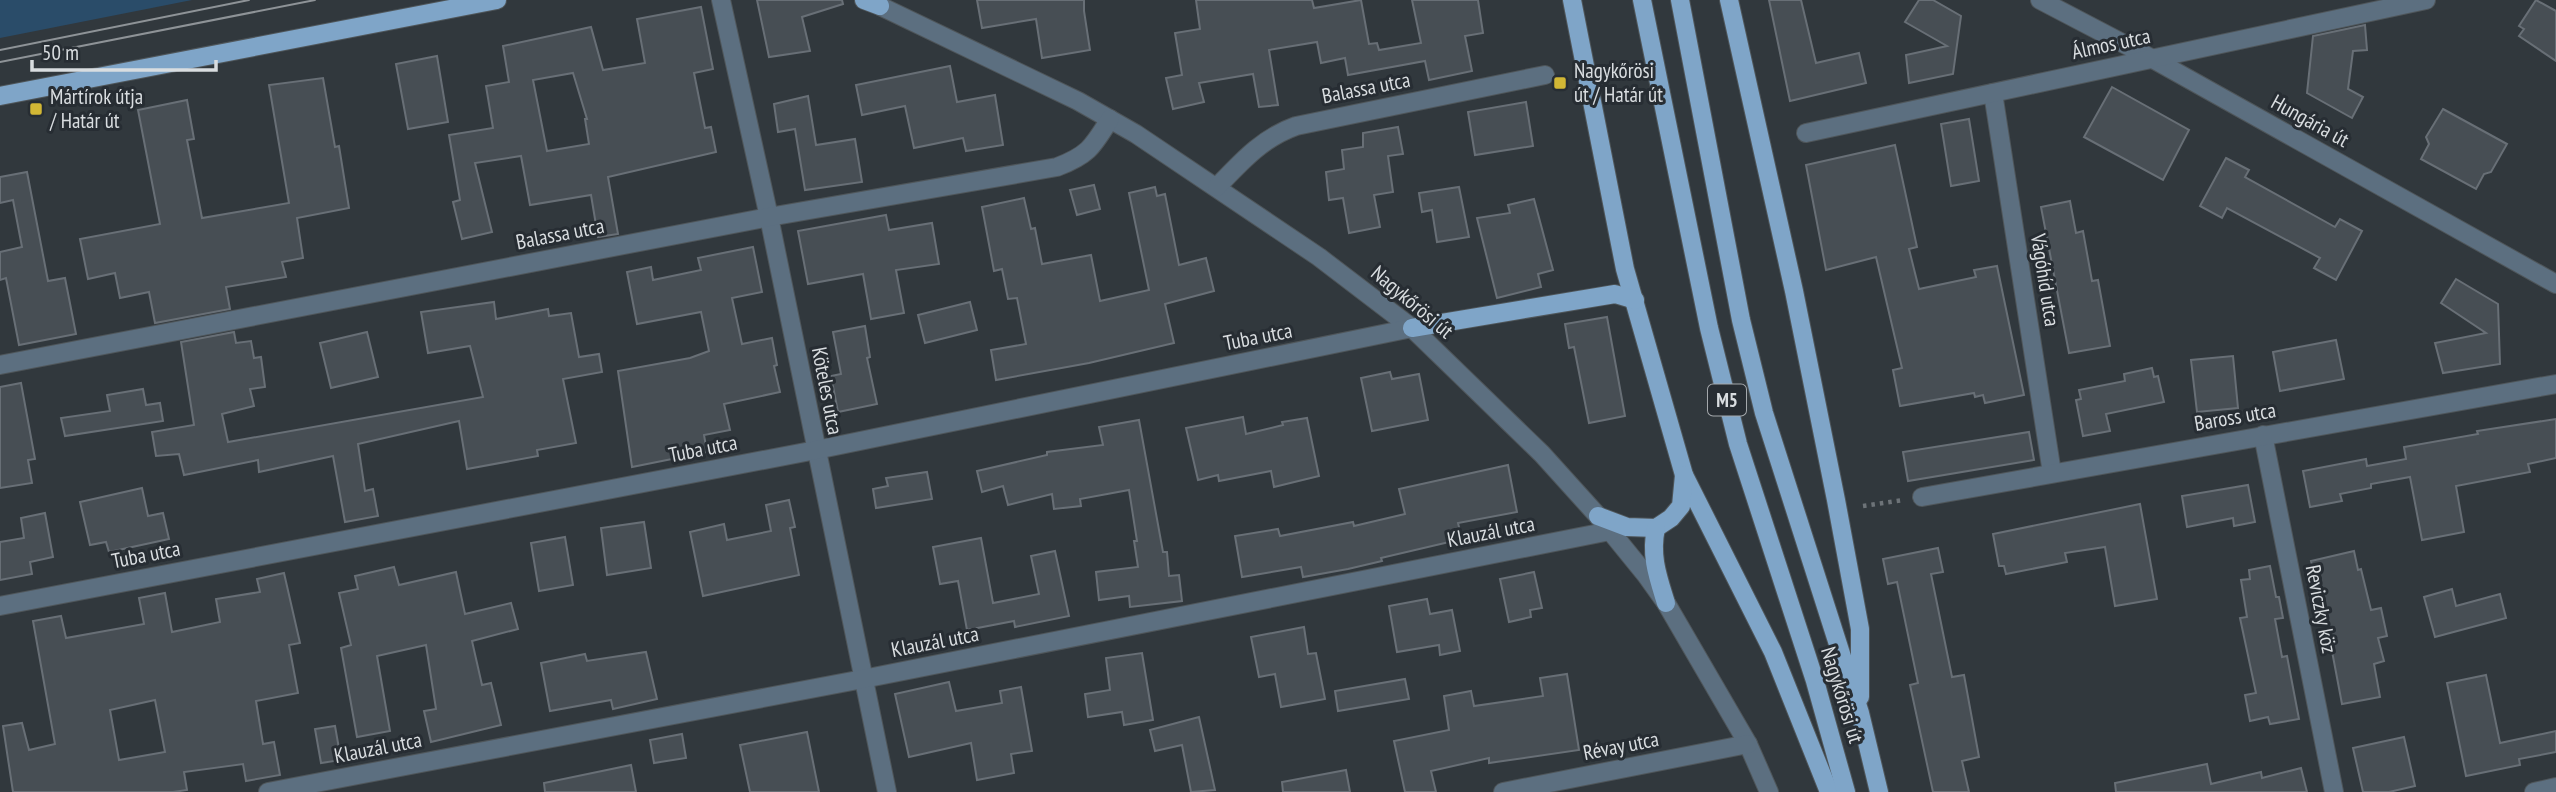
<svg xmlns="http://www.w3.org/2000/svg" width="2556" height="792" font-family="'PT Sans Narrow',sans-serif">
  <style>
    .green { fill: #2a4c69 }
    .building { fill: #474e54; stroke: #686f76; stroke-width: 2; fill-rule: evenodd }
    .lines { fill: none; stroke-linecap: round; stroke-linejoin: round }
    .minor-casing { stroke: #4f565a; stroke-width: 20 }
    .major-casing { stroke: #4f565a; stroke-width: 20 }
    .path { stroke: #6d7378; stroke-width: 4.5; stroke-dasharray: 3.5 5; stroke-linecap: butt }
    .minor { stroke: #5c6f80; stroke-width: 18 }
    .major { stroke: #7fa5c8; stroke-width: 18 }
    .tram { stroke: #8e9397; stroke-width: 2 }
    .poi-dot { fill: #d2b735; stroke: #272d33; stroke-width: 2.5 }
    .labels { text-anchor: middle; stroke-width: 6; stroke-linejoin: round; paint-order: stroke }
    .shield { fill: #272d33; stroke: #a4a8ac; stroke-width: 2 }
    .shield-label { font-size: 19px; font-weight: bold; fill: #d9dde0 }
    .street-label { font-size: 21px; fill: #d9dde0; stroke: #272d33 }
    .poi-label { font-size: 21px; fill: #d9dde0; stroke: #272d33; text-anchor: start }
  </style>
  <rect width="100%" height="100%" fill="#31383d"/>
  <!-- green -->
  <polygon class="green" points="0,0 192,0 0,38"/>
  <!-- building -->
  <g class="building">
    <polygon points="757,0 842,0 843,4 802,17 810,51 769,57"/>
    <polygon points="977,0 1084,0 1084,11 1090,50 1042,58 1036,19 982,28"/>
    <polygon points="1196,0 1312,0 1314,8 1361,0 1369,44 1377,43 1379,50 1421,43 1412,0 1478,0 1483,33 1465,36 1472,71 1429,80 1425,61 1348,75 1345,58 1321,63 1317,42 1269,50 1278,105 1259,107 1253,74 1199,83 1204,102 1173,109 1166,78 1182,75 1175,33 1200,29"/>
    <polygon points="1769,0 1801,0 1816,63 1859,53 1866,83 1790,101"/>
    <polygon points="1919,0 1933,0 1961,16 1953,74 1909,83 1906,55 1947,46 1905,22"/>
    <polygon points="2536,0 2556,11 2556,61 2519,36 2524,29 2519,26"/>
    <path d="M701 7 713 69 694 73 705 128 711 127 716 152 608 177 618 234 598 237 591 195 530 205 521 156 475 163 492 232 462 239 453 202 460 200 449 135 493 128 486 86 509 82 503 46 591 27 603 70 645 63 637 19ZM573 73 587 119H585L589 144 547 151 533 80Z"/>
    <polygon points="2365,25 2367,50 2353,51 2348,89 2363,97 2352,118 2307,93 2313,36"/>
    <polygon points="437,56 448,122 408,129 396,64"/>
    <polygon points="950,66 957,102 995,95 1003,145 966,151 963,138 914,148 905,106 862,115 856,85"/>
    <polygon points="323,78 335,147 339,146 349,208 297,218 303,258 282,262 286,277 226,287 230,309 155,323 149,292 120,298 115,273 88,279 80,239 160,224 138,110 187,100 194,139 187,140 202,218 289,203 269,85"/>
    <polygon points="2112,87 2189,130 2163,180 2084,137"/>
    <polygon points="808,96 816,145 855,139 862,182 805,190 795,129 778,132 774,104"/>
    <polygon points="1526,102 1533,146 1475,155 1468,112"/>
    <polygon points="2443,109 2507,144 2491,172 2484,174 2476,189 2421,159 2429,144 2426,137"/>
    <polygon points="1969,119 1979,181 1951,186 1941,124"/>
    <polygon points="1398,127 1403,154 1388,156 1393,192 1374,195 1380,227 1349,233 1343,198 1329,200 1326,172 1344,169 1342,150 1363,147 1363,133"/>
    <polygon points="1895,145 1917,247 1909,249 1919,289 1976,277 1974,270 1997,266 2024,395 1985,403 1983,395 1975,397 1974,393 1900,406 1893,370 1902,368 1876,257 1826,270 1806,165"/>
    <polygon points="2226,158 2249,170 2245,177 2335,227 2340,219 2362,231 2336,280 2314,268 2320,258 2227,208 2222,218 2200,206"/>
    <polygon points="27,172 48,281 65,278 76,334 19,345 6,278 0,280 0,252 22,247 13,200 0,203 0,177"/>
    <polygon points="1094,185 1100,209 1077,215 1070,190"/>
    <polygon points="1155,187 1157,196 1165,194 1179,265 1206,258 1214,291 1165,304 1174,343 1089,363 996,380 991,350 1026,344 1017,298 1008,299 1002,269 994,271 982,207 1024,198 1031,229 1035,228 1042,264 1091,255 1100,301 1149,290 1129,193"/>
    <polygon points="1459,187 1469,237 1437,242 1432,210 1422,212 1419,193"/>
    <polygon points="1534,199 1553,270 1538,274 1541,287 1497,298 1477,218 1510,213 1508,205"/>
    <polygon points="2070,201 2076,233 2083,231 2092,281 2098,280 2110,346 2069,353 2041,207"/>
    <polygon points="886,215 889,230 932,223 939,264 896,270 904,313 871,319 863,274 808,284 798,231"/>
    <polygon points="753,247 762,292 732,298 742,344 772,338 777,365 774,366 780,392 724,404 730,430 704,435 707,452 632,467 618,371 690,358 709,351 701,312 637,324 627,272 651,267 653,280 701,270 698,258"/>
    <polygon points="2456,279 2498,304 2500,364 2443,373 2435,343 2486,333 2441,303"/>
    <polygon points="494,302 496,319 548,309 549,316 571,313 579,357 599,354 602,372 563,379 576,443 537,450 538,456 467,469 459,421 358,444 365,491 373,489 378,516 345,522 333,456 259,472 258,460 184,475 179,454 156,456 152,432 194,425 181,342 234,332 236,343 251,341 254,358 261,357 265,387 250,389 254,406 222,414 228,442 483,397 470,346 428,353 421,312"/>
    <polygon points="970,302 977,330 925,343 918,315"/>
    <polygon points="1607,317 1625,416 1589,423 1574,347 1569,348 1565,324"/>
    <polygon points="865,326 870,357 867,358 877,404 838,412 831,376 841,374 833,332"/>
    <polygon points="367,332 378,377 331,388 320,343"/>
    <polygon points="2336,340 2344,379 2280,391 2273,352"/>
    <polygon points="2233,356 2238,408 2197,412 2191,360"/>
    <polygon points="2152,368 2154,377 2158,376 2164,402 2106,414 2110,431 2083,436 2076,400 2081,399 2079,390 2125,381 2124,374"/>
    <polygon points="1390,372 1392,379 1419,374 1428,420 1372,431 1361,378"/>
    <polygon points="21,383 35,459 28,460 32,483 0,488 0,387"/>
    <polygon points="143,389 146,405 160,403 163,421 65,436 61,418 110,411 107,395"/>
    <polygon points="1243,417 1246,434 1283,425 1282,422 1307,418 1319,476 1274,487 1271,471 1219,481 1218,475 1198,480 1186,428"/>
    <polygon points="2556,419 2556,458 2528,464 2530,472 2456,486 2464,532 2422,540 2410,477 2371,484 2371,488 2340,494 2342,501 2310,507 2303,471 2366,459 2367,466 2406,459 2404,447 2478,434 2477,431"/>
    <polygon points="1139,420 1163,552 1167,552 1169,576 1179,575 1182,601 1130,607 1129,596 1099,600 1096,572 1138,567 1134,541 1137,541 1129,490 1080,499 1081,506 1054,509 1052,494 1008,505 1003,486 982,492 977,471 1047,455 1047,452 1103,445 1099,427"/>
    <polygon points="2029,432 2034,460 1908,481 1903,452"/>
    <polygon points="1508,465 1517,512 1458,523 1462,539 1381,558 1382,561 1348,569 1303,577 1301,567 1242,577 1235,536 1278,529 1280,536 1353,522 1354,526 1405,514 1399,489"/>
    <polygon points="927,472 932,499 876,508 873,489 888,486 886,478"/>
    <polygon points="2248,485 2255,522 2234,526 2233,518 2187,527 2182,496"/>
    <polygon points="142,488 148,516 163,513 169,539 109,552 106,542 90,545 80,502"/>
    <polygon points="789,500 795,527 790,528 799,575 703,596 690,532 724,524 727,540 771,531 766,505"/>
    <polygon points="2140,504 2157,599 2115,606 2105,547 2065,553 2067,562 2006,574 2004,566 1999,566 1993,534"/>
    <polygon points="45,513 53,557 30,562 32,574 0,580 0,542 24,538 21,518"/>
    <polygon points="644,522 651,568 607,575 601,528"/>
    <polygon points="565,537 573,585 539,591 531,543"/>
    <polygon points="981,538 993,603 1039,594 1031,556 1055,551 1069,616 1015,627 1014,621 967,630 958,581 940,584 933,547"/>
    <polygon points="1938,548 1943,572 1931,574 1952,677 1964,675 1979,757 1962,761 1969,792 1933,792 1910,685 1918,683 1897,582 1888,584 1883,559"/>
    <polygon points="2354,551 2358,570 2361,569 2371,610 2381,608 2387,636 2378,638 2384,661 2374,664 2380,697 2342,704 2328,630 2311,561"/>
    <polygon points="2270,566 2276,597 2279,597 2283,618 2275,619 2282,657 2287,656 2299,719 2270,724 2268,717 2250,721 2245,695 2256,693 2240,618 2247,617 2241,580 2250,579 2249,570"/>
    <polygon points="394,567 399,585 456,572 465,614 511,603 518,629 472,641 482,685 491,683 501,725 431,742 424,711 436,709 426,645 377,656 390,731 357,737 341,648 351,645 339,593 358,589 355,576"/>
    <polygon points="1534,572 1542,608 1530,610 1531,617 1509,622 1500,579"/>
    <path d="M284 573 300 643 289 645 298 693 256 701 263 744 274 742 280 775 246 781 243 764 184 772 187 790 173 792H13L3 726 22 723 29 750 55 744 33 621 61 616 66 638 144 624 139 598 165 593 172 632 220 622 216 599 260 592 257 579ZM155 700 165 752 119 760 110 710Z"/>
    <polygon points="2452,589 2456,606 2500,594 2506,618 2435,637 2424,597"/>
    <polygon points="1427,599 1430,614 1452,610 1460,651 1440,655 1439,645 1397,652 1389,606"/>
    <polygon points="1304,627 1308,654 1316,653 1325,699 1281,707 1275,674 1259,677 1251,637"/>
    <polygon points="646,652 657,699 613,709 611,700 550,711 541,663 585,654 587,661"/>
    <polygon points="1142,653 1153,720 1124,725 1122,712 1088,717 1085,694 1110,690 1106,658"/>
    <polygon points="1567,674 1579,750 1489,763 1489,758 1431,771 1436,792 1405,792 1394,741 1449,730 1444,696 1471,691 1474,706 1543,696 1540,678"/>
    <polygon points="2486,675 2500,743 2556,731 2556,752 2519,759 2520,765 2466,776 2447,683"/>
    <polygon points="1405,679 1409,699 1338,711 1335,691"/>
    <polygon points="949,682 956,711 1002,703 1000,691 1021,687 1032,751 1011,754 1014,773 977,780 971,743 909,757 895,694"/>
    <polygon points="1199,717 1215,790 1191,792 1182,745 1155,751 1150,730"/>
    <polygon points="335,726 341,760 321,763 315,729"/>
    <polygon points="807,732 819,792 750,792 740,745"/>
    <polygon points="682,734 686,758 654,763 650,740"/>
    <polygon points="2404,737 2415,786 2389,792 2363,792 2353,748"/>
    <polygon points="2207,764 2211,784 2261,772 2262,778 2301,768 2307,792 2116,792 2115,783"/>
    <polygon points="631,765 636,792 545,792 544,783"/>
    <polygon points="1346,770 1350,792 1283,792 1282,782"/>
  </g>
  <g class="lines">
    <defs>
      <g id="minor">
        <polyline points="721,0 769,217 887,792"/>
        <polyline points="2040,0 2151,58 2556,284"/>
        <polyline points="880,6 1078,101 1136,134 1319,257 1412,328 1542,454 1598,516 1646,575 1666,603 1748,744 1769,792"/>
        <polyline points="1993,93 2052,473"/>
        <polyline points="1806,133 2426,0"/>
        <path d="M1217 187C1241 162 1262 138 1296 126L1545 75"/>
        <path d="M0 365 769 217 1057 167C1089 155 1093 146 1110 119"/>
        <polyline points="2263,435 2334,792"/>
        <polyline points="1922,497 2556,384"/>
        <polyline points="0,606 816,450 1412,328"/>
        <polyline points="268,792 863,679 1610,531"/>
        <polyline points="1503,792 1748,744"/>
        <polyline points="2534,792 2556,787"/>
      </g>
      <g id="major">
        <polyline points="864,0 880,6"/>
        <polyline points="1572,0 1625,269 1684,475 1773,652 1829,792"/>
        <polyline points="1642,0 1709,328 1738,444 1815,681 1846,792"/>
        <polyline points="1680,0 1741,320 1764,413 1860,713 1879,792"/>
        <polyline points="1729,0 1794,291 1836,500 1860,629 1860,697"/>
        <polyline points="0,96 497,0"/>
        <polyline points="1412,328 1615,294 1635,300"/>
        <polyline points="1598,516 1627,527 1656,528 1671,518 1681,506 1684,475"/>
        <path d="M1656 528C1650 556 1658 577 1666 603"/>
      </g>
    </defs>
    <!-- minor casing -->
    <use href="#minor" class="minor-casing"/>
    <!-- major casing -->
    <use href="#major" class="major-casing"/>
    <!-- path -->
    <polyline class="path" points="1863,506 1904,500"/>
    <!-- minor -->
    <use href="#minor" class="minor"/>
    <!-- major -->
    <use href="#major" class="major"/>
    <!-- tram -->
    <g class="tram">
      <polyline points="0,50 249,0"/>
      <polyline points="0,62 315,0"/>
    </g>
  </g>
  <!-- markers -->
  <g class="poi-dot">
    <rect x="1553" y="76" width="14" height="14" rx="3.5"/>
    <rect x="29" y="102" width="14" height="14" rx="3.5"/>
  </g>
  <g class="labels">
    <!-- shield labels -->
    <rect class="shield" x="1708" y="384.5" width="38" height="31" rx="5"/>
    <g class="shield-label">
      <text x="1727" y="407">M5</text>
    </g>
    <!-- street labels -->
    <g class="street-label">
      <text transform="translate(2111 44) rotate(-12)" y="7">Álmos utca</text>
      <text transform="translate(1366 88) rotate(-11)" y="7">Balassa utca</text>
      <text transform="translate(2310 121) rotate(29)" y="7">Hungária út</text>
      <text transform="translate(560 234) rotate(-11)" y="7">Balassa utca</text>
      <text transform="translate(2045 280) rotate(81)" y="7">Vágóhíd utca</text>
      <text transform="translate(1412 302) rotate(40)" y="7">Nagykőrösi út</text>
      <text transform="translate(1258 337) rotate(-11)" y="7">Tuba utca</text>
      <text transform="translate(827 391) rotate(79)" y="7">Köteles utca</text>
      <text transform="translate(2235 417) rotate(-10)" y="7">Baross utca</text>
      <text transform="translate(703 449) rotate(-11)" y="7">Tuba utca</text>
      <text transform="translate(1491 532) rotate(-11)" y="7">Klauzál utca</text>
      <text transform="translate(146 555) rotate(-11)" y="7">Tuba utca</text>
      <text transform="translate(2321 609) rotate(79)" y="7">Reviczky köz</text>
      <text transform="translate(935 642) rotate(-11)" y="7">Klauzál utca</text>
      <text transform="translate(1842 695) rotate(73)" y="7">Nagykőrösi út</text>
      <text transform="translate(1621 746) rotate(-11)" y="7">Révay utca</text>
      <text transform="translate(378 748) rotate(-11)" y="7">Klauzál utca</text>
    </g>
    <!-- poi labels -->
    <g class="poi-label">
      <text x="1574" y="78">Nagykőrösi<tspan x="1574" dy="24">út / Határ út</tspan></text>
      <text x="50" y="104">Mártírok útja<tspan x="50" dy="24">/ Határ út</tspan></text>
    </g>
  </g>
  <!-- scale -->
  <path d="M32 60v10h184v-10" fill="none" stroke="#d9dde0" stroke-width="3.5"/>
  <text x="42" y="60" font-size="21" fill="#d9dde0" stroke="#272d33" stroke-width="5" paint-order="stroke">50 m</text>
</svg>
